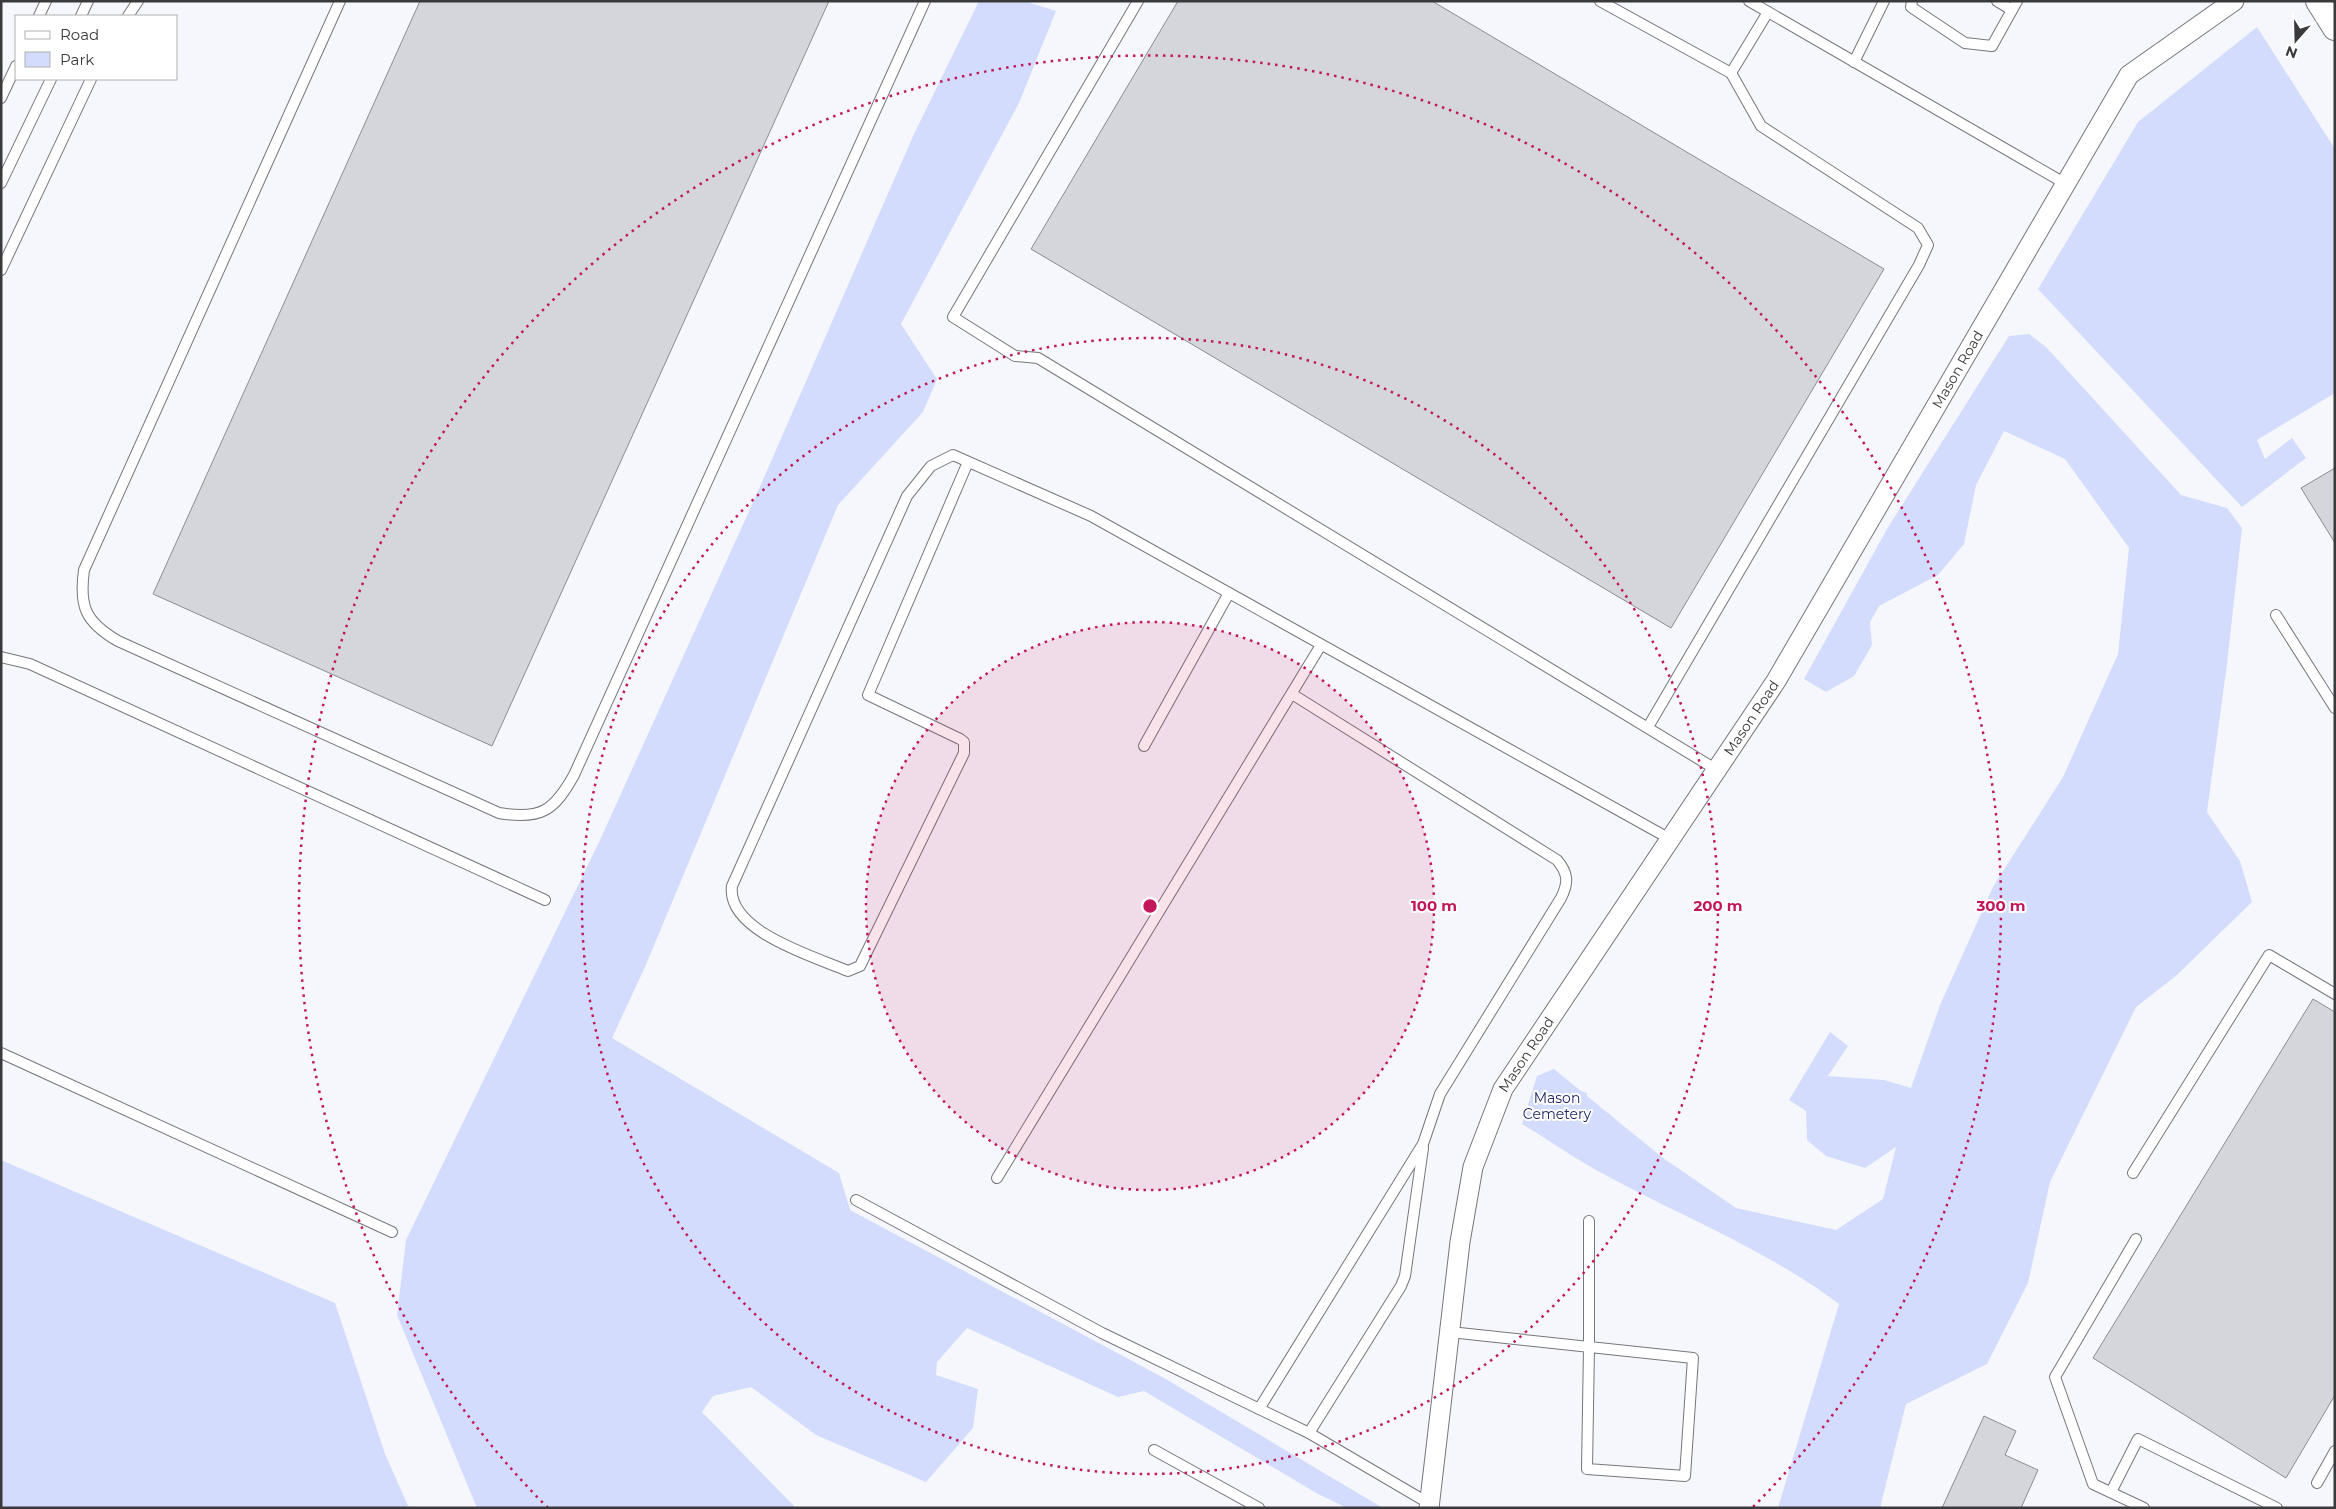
<svg xmlns="http://www.w3.org/2000/svg" width="2336" height="1509" font-family="Montserrat,sans-serif">
  <style>
    .green { fill: #d3dcfd }
    .building { fill: #d5d6db; stroke: #8b8c90 }
    .lines { fill: none; stroke-linecap: round; stroke-linejoin: round }
    .service-casing { stroke: #76777b; stroke-width: 12 }
    .minor-casing { stroke: #76777b; stroke-width: 21 }
    .tertiary-casing { stroke: #76777b; stroke-width: 26 }
    .service { stroke: #fff; stroke-width: 10 }
    .minor { stroke: #fff; stroke-width: 19 }
    .tertiary { stroke: #fff; stroke-width: 24 }
    .ring { fill: none; stroke: #c2185b; stroke-width: 2.5; stroke-dasharray: 2.5 5 }
    .labels { text-anchor: middle; stroke-width: 4; stroke-linejoin: round; paint-order: stroke }
    .street-label { font-size: 14px; fill: #3a3a3c; stroke: #fff }
    .park-label { font-size: 14px; fill: #1f2764; stroke: #fff }
    .centre { fill: #c2185b; stroke: #fff; stroke-width: 2.5 }
    .ring-label { font-size: 15px; text-anchor: middle; font-weight: bold; fill: #c2185b; stroke: #fff; stroke-width: 4; stroke-linejoin: round; paint-order: stroke }
  </style>
  <rect width="100%" height="100%" fill="#f6f7fc"/>
  <!-- green -->
  <g class="green">
    <polygon points="979,1 1024,1 1056,11 1019,103 901,324 937,379 923,412 838,505 645,967 612,1038 839,1173 850,1210 1164,1378 1383,1508 1347,1508 1318,1494 1144,1391 1118,1397 967,1328 937,1362 936,1375 978,1389 973,1428 926,1482 816,1435 751,1387 713,1396 702,1412 796,1508 477,1508 397,1315 406,1240 600,840 755,498 914,134"/>
    <polygon points="2257,27 2335,149 2335,393 2257,440 2265,459 2292,438 2306,458 2242,507 2038,289 2138,122"/>
    <path d="M2029 334 2046 347 2181 495 2227 508 2242 528 2227 664 2207 812 2240 861 2252 902 2177 975 2136 1007 2050 1182 2028 1283 1987 1364 1906 1404 1880 1508H1778L1839 1304C1765 1248 1677 1215 1596 1170 1571 1156 1547 1139 1522 1124L1537 1076 1554 1069 1581 1091 1587 1093V1096L1663 1158 1736 1208 1836 1230 1883 1199 1896 1147 1865 1168 1826 1156 1807 1140 1806 1111 1789 1100 1830 1032 1848 1046 1828 1076 1884 1080 1911 1088 1940 1005 1993 887 2063 777 2118 654 2129 548 2065 459 2004 431 1976 485 1964 544 1938 575 1879 606 1870 622 1872 645 1854 676 1826 692 1804 679 1887 529 2009 336Z"/>
    <polygon points="1,1160 335,1303 385,1454 409,1508 1,1508"/>
  </g>
  <!-- building -->
  <g class="building">
    <polygon points="420,1 829,1 492,746 153,594"/>
    <polygon points="1178,1 1432,1 1884,269 1671,628 1031,249"/>
    <polygon points="2335,468 2335,543 2301,488"/>
    <polygon points="2313,999 2335,1012 2335,1395 2286,1478 2093,1358"/>
    <polygon points="1984,1416 2016,1431 2005,1455 2038,1470 2021,1508 1942,1508"/>
  </g>
  <g class="lines">
    <defs>
      <g id="service">
        <path d="M340 1 84 570C79 606 85 622 118 641L499 813C541 820 554 811 574 775L925 1"/>
        <polyline points="1138,1 953,317 1015,356 1038,358 1717,770"/>
        <polyline points="1600,1 1731,73 1761,126 1918,228 1928,245 1919,265 1648,727"/>
        <polyline points="1749,1 2066,184"/>
        <polyline points="1912,1 1911,7 1965,43 1992,46 2017,1"/>
        <polyline points="1997,1 2012,10"/>
        <polyline points="39,16 46,1"/>
        <polyline points="81,16 88,1"/>
        <polyline points="128,16 138,1"/>
        <polyline points="1854,62 1884,1"/>
        <polyline points="1731,73 1768,12"/>
        <polyline points="1,98 16,66"/>
        <polyline points="1,183 51,79"/>
        <polyline points="1,270 91,79"/>
        <path d="M968 462 868 695 960 739 964 742V753L860 966 848 971C815 957 726 931 732 886L907 496 931 466 953 455 1091 516 1670 839"/>
        <polyline points="2276,615 2335,708"/>
        <polyline points="1,657 30,664 545,900"/>
        <polyline points="1144,746 1229,593"/>
        <polyline points="1,1053 392,1232"/>
        <polyline points="2133,1173 2269,955 2335,994"/>
        <polyline points="997,1178 1321,645"/>
        <polyline points="856,1200 1102,1333 1309,1433 1430,1504"/>
        <polyline points="2136,1239 2055,1377 2093,1484 2144,1508"/>
        <path d="M1450 1332C1531 1341 1612 1350 1693 1358L1685 1476 1587 1469 1589 1347V1221"/>
        <path d="M1259 1409 1423 1144 1440 1094 1561 898C1569 882 1568 873 1557 860L1292 694"/>
        <polyline points="1309,1433 1401,1286 1405,1276 1423,1148"/>
        <polyline points="1154,1450 1259,1508"/>
        <polyline points="2317,1483 2335,1451"/>
        <polyline points="2111,1492 2138,1439 2277,1508"/>
      </g>
      <g id="minor">
        <path id="s1" d="M1429 1508 1460 1242 1473 1167 1503 1089 1776 681 2129 75 2234 1"/>
      </g>
      <polyline id="tertiary" points="2318,1 2335,28"/>
    </defs>
    <!-- service casing -->
    <use href="#service" class="service-casing"/>
    <!-- minor casing -->
    <use href="#minor" class="minor-casing"/>
    <!-- tertiary casing -->
    <use href="#tertiary" class="tertiary-casing"/>
    <!-- service -->
    <use href="#service" class="service"/>
    <!-- minor -->
    <use href="#minor" class="minor"/>
    <!-- tertiary -->
    <use href="#tertiary" class="tertiary"/>
  </g>
  <!-- distance rings -->
  <circle cx="1150" cy="906" r="284" fill="#c2185b" fill-opacity=".12"/>
  <g class="ring">
    <circle cx="1150" cy="906" r="284"/>
    <circle cx="1150" cy="906" r="568"/>
    <path d="M548 1508A851 851 0 1 1 1752 1508"/>
  </g>
  <g class="labels">
    <!-- street labels -->
    <g class="street-label">
      <text dy="5" stroke="none"><textPath href="#s1" startOffset="1279">Mason Road</textPath></text>
      <text dy="5" stroke="none"><textPath href="#s1" startOffset="874">Mason Road</textPath></text>
      <text dy="5" stroke="none"><textPath href="#s1" startOffset="469">Mason Road</textPath></text>
    </g>
    <!-- park labels -->
    <g class="park-label">
      <text x="1557" y="1103">Mason<tspan x="1557" dy="16">Cemetery</tspan></text>
    </g>
  </g>
  <circle cx="1150" cy="906" r="8" class="centre"/>
  <g class="ring-label">
    <text x="1434" y="911">100 m</text>
    <text x="1718" y="911">200 m</text>
    <text x="2001" y="911">300 m</text>
  </g>
  <!-- border -->
  <rect width="2336" height="1509" fill="none" stroke="#3a3a3c" stroke-width="5"/>
  <!-- legend -->
  <rect x="15" y="15" width="162" height="65" fill="#ffffff" stroke="#b0b0b1"/>
  <rect x="25" y="31" width="25" height="8" fill="#ffffff" stroke="#b0b0b1"/>
  <text x="60" y="40" font-size="15" fill="#3a3a3c">Road</text>
  <rect x="25" y="52" width="25" height="15" fill="#d3dcfd" stroke="#b0b0b1"/>
  <text x="60" y="65" font-size="15" fill="#3a3a3c">Park</text>
  <!-- north arrow -->
  <g transform="translate(2296 40) rotate(200)" stroke="#ffffff" stroke-width="4" paint-order="stroke">
  <path d="M0-4L9 19L0 12L-9 19Z" fill="#3a3a3c"/>
  <text y="-8" font-size="14" font-weight="bold" text-anchor="middle" fill="#3a3a3c">N</text>
  </g>
</svg>
